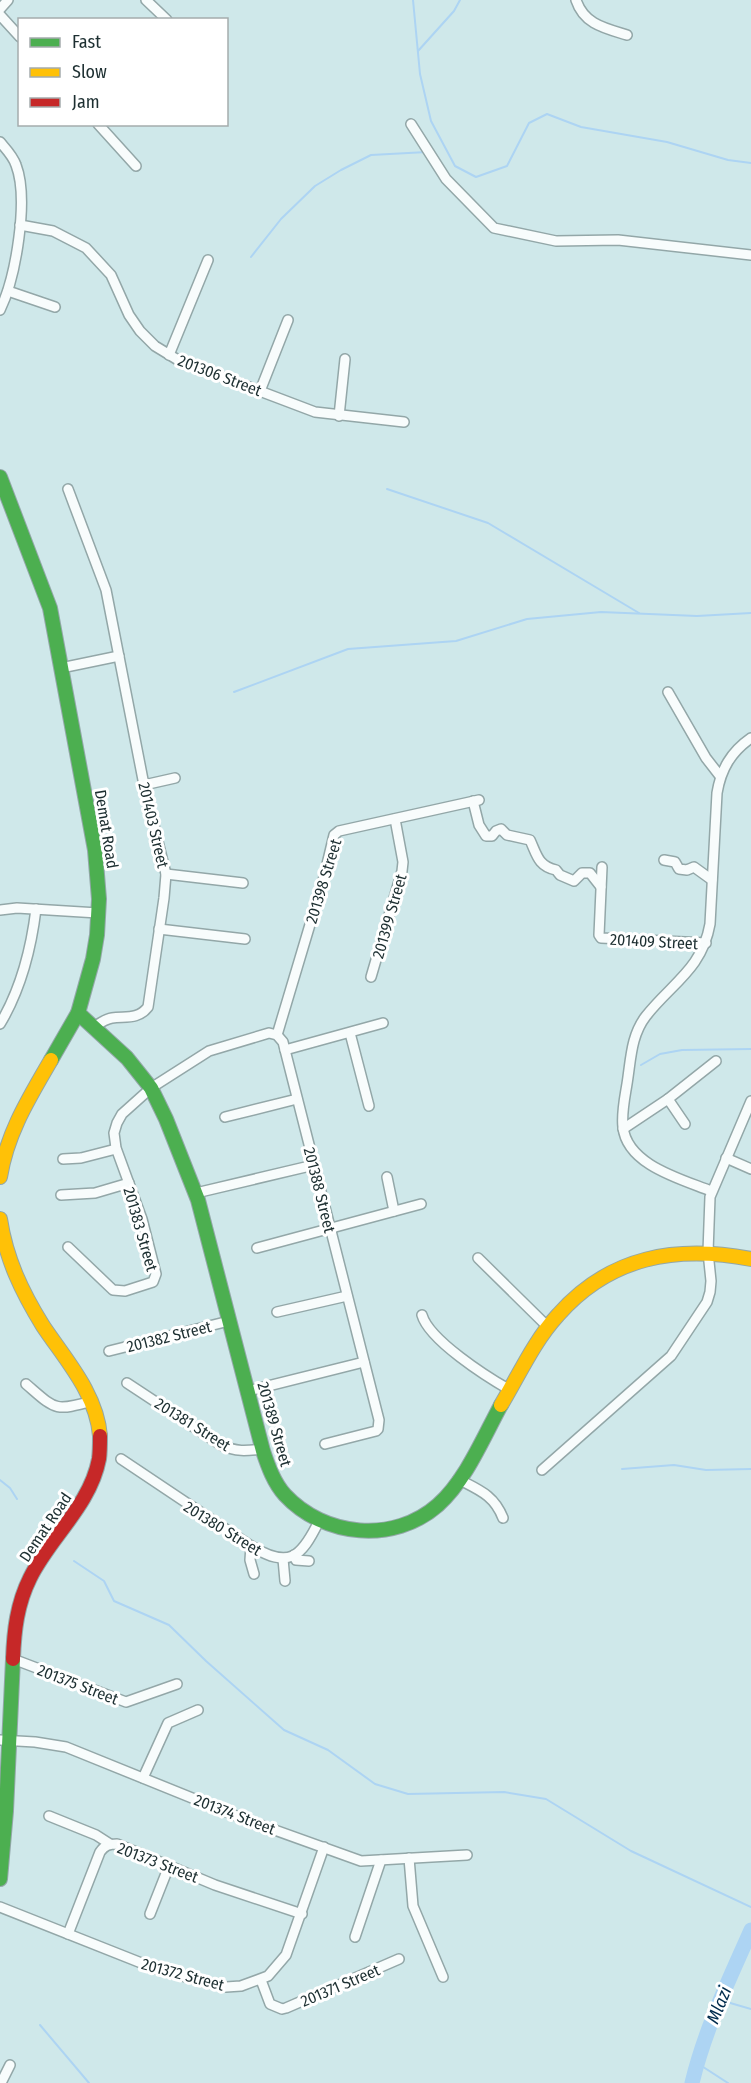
<svg xmlns="http://www.w3.org/2000/svg" width="751" height="2083" font-family="'Fira Sans Condensed',sans-serif">
  <style>
    .lines { fill: none; stroke-linecap: round; stroke-linejoin: round }
    .stream { stroke: #add4f3; stroke-width: 2 }
    .river { stroke: #add4f3; stroke-width: 15 }
    .street-casing { stroke: #93a7a8; stroke-width: 12 }
    .fast-casing { stroke: #93a7a8; stroke-width: 16 }
    .slow-casing { stroke: #93a7a8; stroke-width: 16 }
    .jam-casing { stroke: #93a7a8; stroke-width: 16 }
    .street { stroke: #f8fcfc; stroke-width: 9 }
    .fast { stroke: #4caf50; stroke-width: 14 }
    .slow { stroke: #ffc107; stroke-width: 14 }
    .jam { stroke: #c62828; stroke-width: 14 }
    .labels { text-anchor: middle; stroke-width: 6; stroke-linejoin: round; paint-order: stroke }
    .street-label { font-size: 16px; fill: #1d2f31; stroke: #fff }
    .water-label { font-size: 18px; font-style: italic; fill: #002b4c; stroke: #fff }
  </style>
  <rect width="100%" height="100%" fill="#cfe8ea"/>
  <g class="lines">
    <!-- stream -->
    <g class="stream">
      <polyline points="413,0 420,74 431,121 455,166 476,177 507,166 529,123 547,114 581,127 667,142 728,160 751,163"/>
      <polyline points="418,51 454,11 460,0"/>
      <polyline points="251,257 281,219 315,186 341,170 371,155 427,152"/>
      <polyline points="387,489 488,523 639,613"/>
      <polyline points="234,692 348,649 456,641 527,619 601,612 697,616 751,613"/>
      <polyline points="641,1065 660,1054 682,1050 751,1049"/>
      <polyline points="622,1469 674,1465 706,1470 751,1469"/>
      <polyline points="0,1480 10,1488 17,1499"/>
      <polyline points="74,1561 104,1581 114,1601 169,1625 206,1661 284,1730 328,1750 375,1784 408,1794 504,1792 546,1799 631,1851 751,1907"/>
      <polyline points="720,2000 751,2009"/>
      <polyline points="40,2025 89,2083"/>
      <polyline points="697,2063 728,2083"/>
    </g>
    <!-- river -->
    <path class="river" d="M692 2083C705 2029 729 1980 751 1930"/>
    <defs>
      <g id="street">
        <polyline points="146,0 167,20"/>
        <path d="M576 0C584 24 604 28 627 35"/>
        <polyline points="0,9 8,0"/>
        <polyline points="0,15 20,37"/>
        <polyline points="98,124 136,166"/>
        <polyline points="411,124 446,179 494,228 556,241 618,240 751,255"/>
        <path d="M0 142C6 149 13 156 16 165 29 199 16 277 0 310"/>
        <polyline points="20,225 53,231 86,248 111,275 129,315 140,331 155,346 178,360 315,412 404,422"/>
        <polyline points="8,291 55,307"/>
        <polyline points="169,355 208,260"/>
        <polyline points="260,391 288,320"/>
        <polyline points="339,416 345,359"/>
        <path d="M68 489 106 590 144 785 166 874 164 898 148 1007C138 1020 125 1016 112 1018 105 1019 100 1023 94 1027"/>
        <polyline points="61,668 119,656"/>
        <polyline points="668,692 706,758 720,776"/>
        <polyline points="144,785 175,778"/>
        <path d="M473 801 479 825 486 836H492L496 831 501 829 507 835 530 840C537 855 538 866 556 870L560 875 574 881 582 873H590L601 887"/>
        <polyline points="664,860 675,862 679,869 687,870 694,867 712,880"/>
        <polyline points="602,867 599,935 601,938 706,943"/>
        <polyline points="166,874 243,883"/>
        <polyline points="0,910 17,908 98,913"/>
        <polyline points="159,929 245,939"/>
        <polyline points="371,977 402,871 403,862 395,819"/>
        <path d="M0 1024C21 989 31 950 36 909"/>
        <polyline points="350,1033 369,1106"/>
        <polyline points="277,1035 323,881 334,835 339,831 479,800"/>
        <polyline points="285,1050 383,1023"/>
        <polyline points="668,1099 685,1124"/>
        <polyline points="225,1117 297,1099"/>
        <polyline points="623,1129 668,1099 716,1061"/>
        <polyline points="726,1158 751,1169"/>
        <polyline points="63,1159 81,1158 116,1149"/>
        <polyline points="387,1177 394,1211"/>
        <path d="M711 1191C681 1179 627 1165 623 1127 621 1111 626 1093 628 1077 631 1056 632 1034 646 1016 672 983 702 969 710 924L717 793C721 769 731 752 751 738"/>
        <polyline points="196,1193 314,1165"/>
        <polyline points="61,1195 95,1193 129,1183"/>
        <polyline points="68,1247 113,1290 125,1291 153,1282 156,1274 142,1219 116,1148 114,1133 117,1123 122,1114 151,1088 209,1051 269,1033 277,1035 283,1042 379,1420 378,1429 376,1431 325,1444"/>
        <polyline points="257,1248 421,1204"/>
        <polyline points="478,1258 549,1328"/>
        <polyline points="277,1312 347,1296"/>
        <path d="M422 1315C429 1340 487 1377 510 1390"/>
        <polyline points="109,1351 229,1321"/>
        <path d="M127 1383 221 1445C236 1452 246 1451 262 1449"/>
        <path d="M26 1384C55 1409 54 1412 92 1401"/>
        <polyline points="248,1391 364,1362"/>
        <path d="M121 1459 251 1546C289 1569 301 1558 319 1521"/>
        <polyline points="542,1470 671,1356 707,1302 710,1292 711,1281 708,1252 710,1197 751,1101"/>
        <path d="M458 1479C479 1490 494 1495 503 1518"/>
        <polyline points="251,1546 250,1560 254,1574"/>
        <polyline points="294,1555 296,1560 309,1561"/>
        <polyline points="283,1559 285,1581"/>
        <polyline points="13,1659 126,1702 177,1684"/>
        <polyline points="0,1740 35,1742 66,1747 244,1819 361,1861 467,1855"/>
        <polyline points="143,1778 168,1723 198,1710"/>
        <polyline points="49,1816 96,1835 110,1844"/>
        <polyline points="409,1858 413,1906 443,1977"/>
        <polyline points="0,1907 159,1970 213,1984 226,1987 241,1986 268,1976 286,1955 324,1847"/>
        <polyline points="150,1914 169,1866"/>
        <path d="M68 1934 100 1852C105 1845 109 1844 117 1844L215 1885 302 1914"/>
        <polyline points="355,1937 381,1860"/>
        <polyline points="261,1980 270,2004 282,2009 286,2008 399,1959"/>
        <polyline points="1,2083 10,2065"/>
      </g>
      <g id="fast">
        <polyline points="0,477 50,608 95,850 99,899 97,935 93,959 78,1013 51,1060"/>
        <path d="M78 1013 127 1058 151 1088 166 1119 198 1200 263 1451C268 1466 274 1483 285 1495 324 1537 394 1544 438 1505 466 1480 483 1438 501 1405"/>
        <polyline points="0,1879 6,1811 13,1659"/>
      </g>
      <g id="slow">
        <path d="M0 1177C7 1133 29 1098 51 1060"/>
        <path d="M0 1219C6 1259 22 1292 43 1326 65 1359 97 1394 100 1436"/>
        <path d="M501 1405C519 1375 534 1341 558 1315 610 1256 676 1245 751 1259"/>
      </g>
      <path id="jam" d="M13 1659C14 1631 17 1604 30 1578 50 1537 90 1506 99 1459 100 1452 100 1443 100 1436"/>
    </defs>
    <!-- street casing -->
    <use href="#street" class="street-casing"/>
    <!-- fast casing -->
    <use href="#fast" class="fast-casing"/>
    <!-- slow casing -->
    <use href="#slow" class="slow-casing"/>
    <!-- jam casing -->
    <use href="#jam" class="jam-casing"/>
    <!-- street -->
    <use href="#street" class="street"/>
    <!-- fast -->
    <use href="#fast" class="fast"/>
    <!-- slow -->
    <use href="#slow" class="slow"/>
    <!-- jam -->
    <use href="#jam" class="jam"/>
  </g>
  <g class="labels">
    <!-- street labels -->
    <g class="street-label">
      <text transform="translate(220 375) rotate(21)" y="6">201306 Street</text>
      <text transform="translate(154 825) rotate(77)" y="6">201403 Street</text>
      <text transform="translate(107 829) rotate(81)" y="6">Demat Road</text>
      <text transform="translate(323 881) rotate(-73)" y="6">201398 Street</text>
      <text transform="translate(389 916) rotate(-74)" y="6">201399 Street</text>
      <text transform="translate(654 941) rotate(3)" y="6">201409 Street</text>
      <text transform="translate(320 1190) rotate(76)" y="6">201388 Street</text>
      <text transform="translate(141 1229) rotate(74)" y="6">201383 Street</text>
      <text transform="translate(169 1336) rotate(-14)" y="6">201382 Street</text>
      <text transform="translate(193 1424) rotate(32)" y="6">201381 Street</text>
      <text transform="translate(275 1424) rotate(74)" y="6">201389 Street</text>
      <text transform="translate(45 1527) rotate(-56)" y="6">Demat Road</text>
      <text transform="translate(223 1528) rotate(32)" y="6">201380 Street</text>
      <text transform="translate(78 1684) rotate(21)" y="6">201375 Street</text>
      <text transform="translate(235 1814) rotate(21)" y="6">201374 Street</text>
      <text transform="translate(158 1862) rotate(21)" y="6">201373 Street</text>
      <text transform="translate(183 1974) rotate(15)" y="6">201372 Street</text>
      <text transform="translate(340 1985) rotate(-23)" y="6">201371 Street</text>
    </g>
    <!-- water labels -->
    <g class="water-label">
      <text transform="translate(719 2005) rotate(-68)" y="6">Mlazi</text>
    </g>
  </g>
  <!-- legend -->
  <rect x="18" y="18" width="210" height="108" fill="#ffffff" stroke="#a5acad" stroke-width="1.5"/>
  <rect x="30" y="38" width="30" height="9" fill="#4caf50" stroke="#a5acad" stroke-width="1.5"/>
  <text x="72" y="48" font-size="18" fill="#1d2f31">Fast</text>
  <rect x="30" y="68" width="30" height="9" fill="#ffc107" stroke="#a5acad" stroke-width="1.5"/>
  <text x="72" y="78" font-size="18" fill="#1d2f31">Slow</text>
  <rect x="30" y="98" width="30" height="9" fill="#c62828" stroke="#a5acad" stroke-width="1.5"/>
  <text x="72" y="108" font-size="18" fill="#1d2f31">Jam</text>
</svg>
